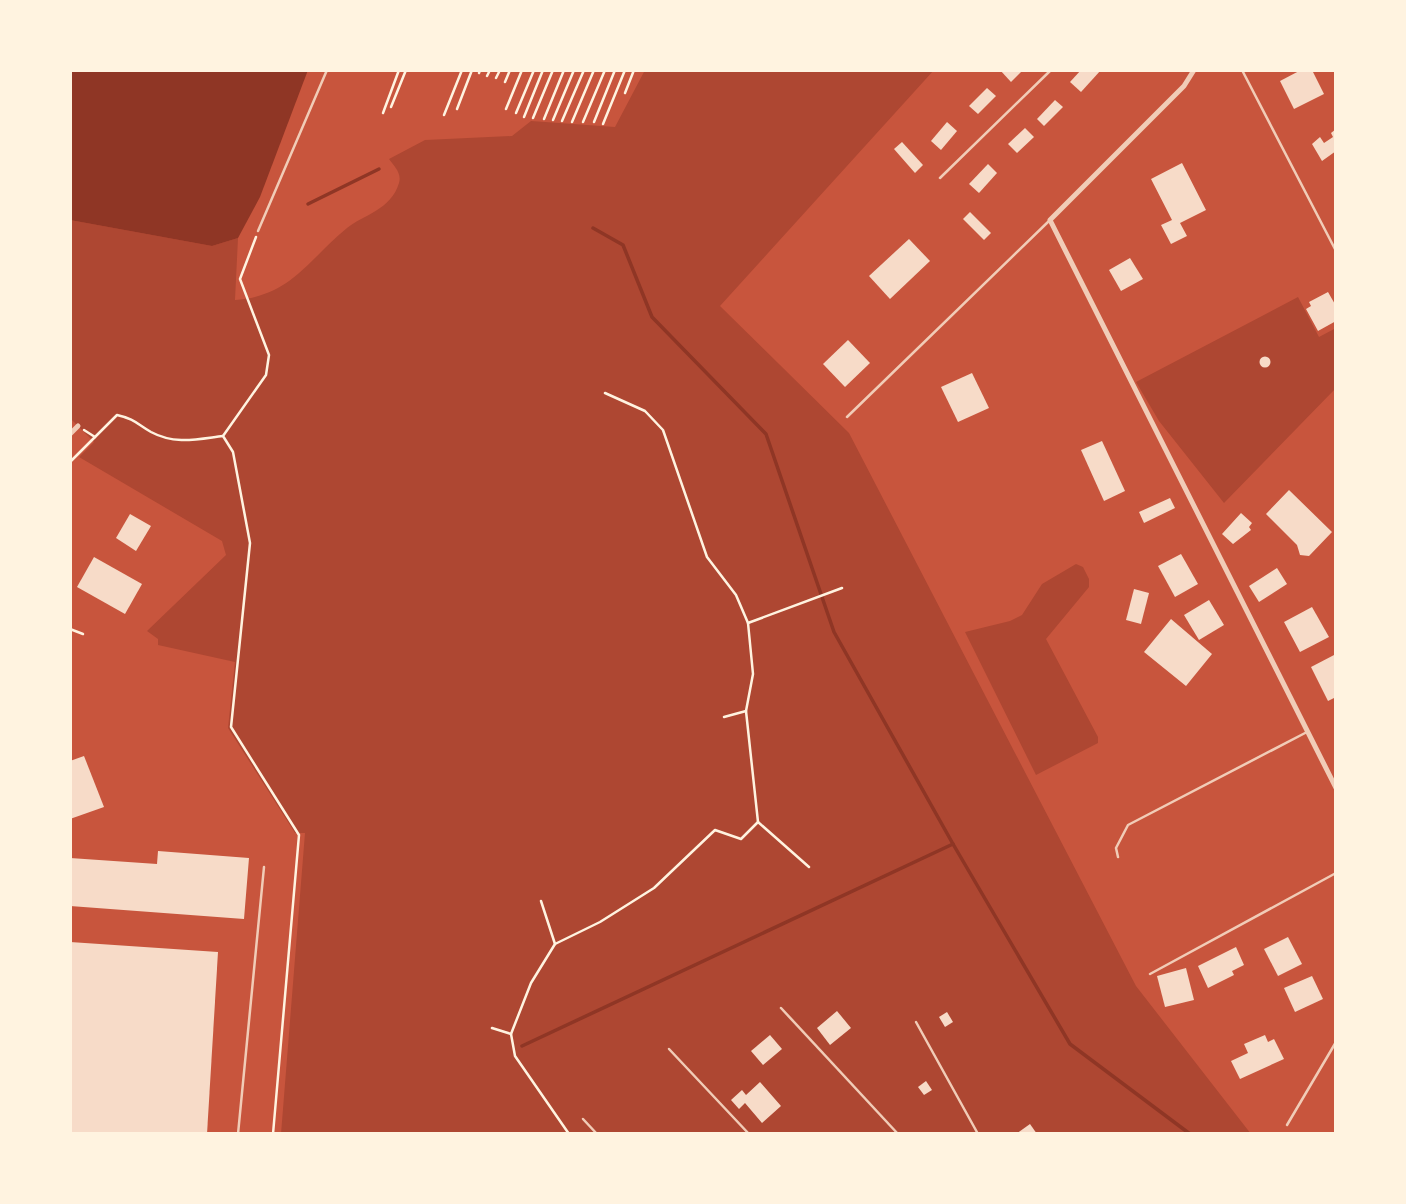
<svg xmlns="http://www.w3.org/2000/svg" width="1406" height="1204" font-family="Montserrat,sans-serif">
  <style>
    .green { fill: #ae4732 }
    .water { fill: #8f3625 }
    .lines { fill: none; stroke-linecap: round; stroke-linejoin: round }
    .stream { stroke: #8f3625; stroke-width: 3.5 }
    .building { fill: #f7dbc8 }
    .path { stroke: #fff3e0; stroke-width: 2.5 }
    .service { stroke: #f1ccb7; stroke-width: 2.5 }
    .minor { stroke: #f1ccb7; stroke-width: 5 }
  </style>
  <rect width="100%" height="100%" fill="#c8553d"/>
  <!-- green -->
  <g class="green">
    <path d="M645 70H934L720 306 849 433 1136 986 1251 1134H281L305 833H295L228 728 235 662 158 645V639L147 631 226 555 222 541 79 457 94 442 70 418V220L212 246 238 238 235 300C291 296 308 260 347 228 363 215 391 210 399 183 402 173 394 166 389 159L425 140 512 136 531 121 615 127Z"/>
    <polygon points="1298,297 1319,337 1336,328 1336,388 1224,503 1159,421 1136,382"/>
    <polygon points="1076,564 1083,567 1089,579 1089,587 1046,639 1098,737 1098,743 1036,775 965,632 1010,621 1022,615 1042,584"/>
  </g>
  <!-- water -->
  <polygon class="water" points="70,70 308,70 260,197 238,238 212,246 70,220"/>
  <g class="lines">
    <!-- stream -->
    <g class="stream">
      <polyline points="308,204 379,169"/>
      <polyline points="593,228 623,245 652,317 766,434 834,632 953,844 1070,1044 1190,1134"/>
      <polyline points="522,1046 953,844"/>
    </g>
  </g>
  <!-- building -->
  <g class="building">
    <polygon points="1000,70 1023,70 1011,82"/>
    <polygon points="1081,70 1101,70 1081,92 1070,82"/>
    <polygon points="1301,70 1312,70 1324,94 1294,109 1280,81"/>
    <polygon points="987,88 996,96 978,114 969,106"/>
    <polygon points="1055,100 1063,107 1044,126 1037,119"/>
    <polygon points="947,122 957,131 941,150 931,141"/>
    <polygon points="1025,128 1034,137 1017,153 1008,144"/>
    <polygon points="1336,129 1336,151 1322,161 1312,144 1320,137 1324,143 1333,137 1331,133"/>
    <polygon points="902,142 923,165 915,173 894,149"/>
    <polygon points="1182,163 1206,210 1180,223 1187,236 1171,244 1161,225 1172,220 1151,179"/>
    <polygon points="988,164 997,173 979,193 969,184"/>
    <polygon points="970,212 991,233 984,240 963,219"/>
    <polygon points="909,239 930,261 890,299 869,276"/>
    <polygon points="1130,258 1143,279 1121,291 1109,270"/>
    <polygon points="1328,292 1336,306 1336,321 1318,331 1306,309 1311,306 1309,302"/>
    <polygon points="848,340 870,363 845,387 823,364"/>
    <circle cx="1265" cy="362" r="5.5"/>
    <polygon points="972,373 989,408 958,422 941,387"/>
    <polygon points="1102,441 1125,491 1104,501 1081,450"/>
    <polygon points="1289,490 1332,532 1309,556 1300,555 1297,545 1266,514"/>
    <polygon points="1170,498 1175,508 1144,523 1139,512"/>
    <polygon points="1241,513 1252,523 1249,527 1251,530 1233,544 1222,534"/>
    <polygon points="130,514 151,526 136,551 116,538"/>
    <polygon points="1181,554 1198,584 1175,597 1158,566"/>
    <polygon points="94,557 142,584 125,614 77,587"/>
    <polygon points="1277,568 1287,584 1259,602 1249,586"/>
    <polygon points="1134,589 1149,593 1141,624 1126,620"/>
    <polygon points="1209,600 1224,625 1199,640 1184,615"/>
    <polygon points="1312,607 1329,637 1300,652 1284,622"/>
    <polygon points="1171,619 1212,654 1186,686 1144,652"/>
    <polygon points="1336,654 1336,697 1328,701 1311,667"/>
    <polygon points="84,756 104,807 70,819 70,761"/>
    <polygon points="158,851 249,858 244,919 70,906 70,858 157,864"/>
    <polygon points="1288,937 1302,964 1278,976 1264,949"/>
    <polygon points="70,942 218,952 207,1134 70,1134"/>
    <polygon points="1236,947 1244,965 1232,971 1234,975 1208,988 1198,966"/>
    <polygon points="1186,968 1194,1000 1165,1007 1157,976"/>
    <polygon points="1312,976 1323,999 1295,1012 1284,988"/>
    <polygon points="837,1011 851,1028 830,1045 817,1028"/>
    <polygon points="947,1012 953,1022 945,1027 939,1017"/>
    <polygon points="770,1035 782,1049 763,1065 751,1051"/>
    <polygon points="1265,1035 1268,1042 1274,1039 1284,1059 1240,1079 1231,1061 1248,1053 1244,1044"/>
    <polygon points="926,1081 932,1090 924,1095 918,1087"/>
    <polygon points="760,1082 781,1106 762,1123 745,1103 739,1109 731,1100 742,1090 746,1095"/>
    <polygon points="1030,1124 1037,1134 1016,1134"/>
  </g>
  <g class="lines">
    <!-- path -->
    <g class="path">
      <polyline points="479,73 480,70"/>
      <polyline points="487,76 490,70"/>
      <polyline points="496,78 500,70"/>
      <polyline points="505,82 510,70"/>
      <polyline points="625,93 634,70"/>
      <polyline points="391,107 406,70"/>
      <polyline points="457,109 472,70"/>
      <polyline points="506,109 522,70"/>
      <polyline points="383,113 399,70"/>
      <polyline points="516,113 534,70"/>
      <polyline points="444,115 462,70"/>
      <polyline points="524,117 543,70"/>
      <polyline points="533,118 553,70"/>
      <polyline points="544,119 564,70"/>
      <polyline points="553,120 574,70"/>
      <polyline points="562,121 584,70"/>
      <polyline points="572,122 594,70"/>
      <polyline points="583,122 605,70"/>
      <polyline points="594,122 615,70"/>
      <polyline points="603,124 625,70"/>
      <polyline points="256,237 240,279 269,355 266,375 223,436 233,452 250,543 231,727 299,835 273,1134"/>
      <path d="M84 430 95 437 117 415C135 419 137 424 151 432 175 445 198 439 223 436"/>
      <polyline points="70,462 95,437"/>
      <polyline points="748,623 842,588"/>
      <polyline points="70,629 83,634"/>
      <polyline points="724,717 746,711"/>
      <polyline points="758,822 809,867"/>
      <polyline points="541,901 555,944"/>
      <polyline points="492,1028 511,1034"/>
      <polyline points="569,1134 515,1056 511,1034 531,983 555,944 600,922 654,888 715,830 741,839 758,822 746,711 753,674 748,623 736,595 707,557 663,430 645,411 605,393"/>
    </g>
    <!-- service -->
    <g class="service">
      <polyline points="1242,70 1336,251"/>
      <polyline points="940,178 1051,70"/>
      <polyline points="258,231 327,70"/>
      <polyline points="847,417 1050,220"/>
      <polyline points="1118,857 1116,848 1128,825 1307,732"/>
      <polyline points="1150,974 1336,873"/>
      <polyline points="781,1008 898,1134"/>
      <polyline points="916,1022 978,1134"/>
      <polyline points="669,1049 749,1134"/>
      <polyline points="583,1119 597,1134"/>
      <polyline points="1287,1125 1336,1042"/>
      <polyline points="238,1134 264,867"/>
    </g>
    <!-- minor -->
    <g class="minor">
      <polyline points="1194,70 1184,86 1050,220 1336,788"/>
      <polyline points="70,434 78,426"/>
    </g>
  </g>
  <!-- border -->
  <rect width="1406" height="1204" fill="none" stroke="#fff3e0" stroke-width="144"/>
</svg>
